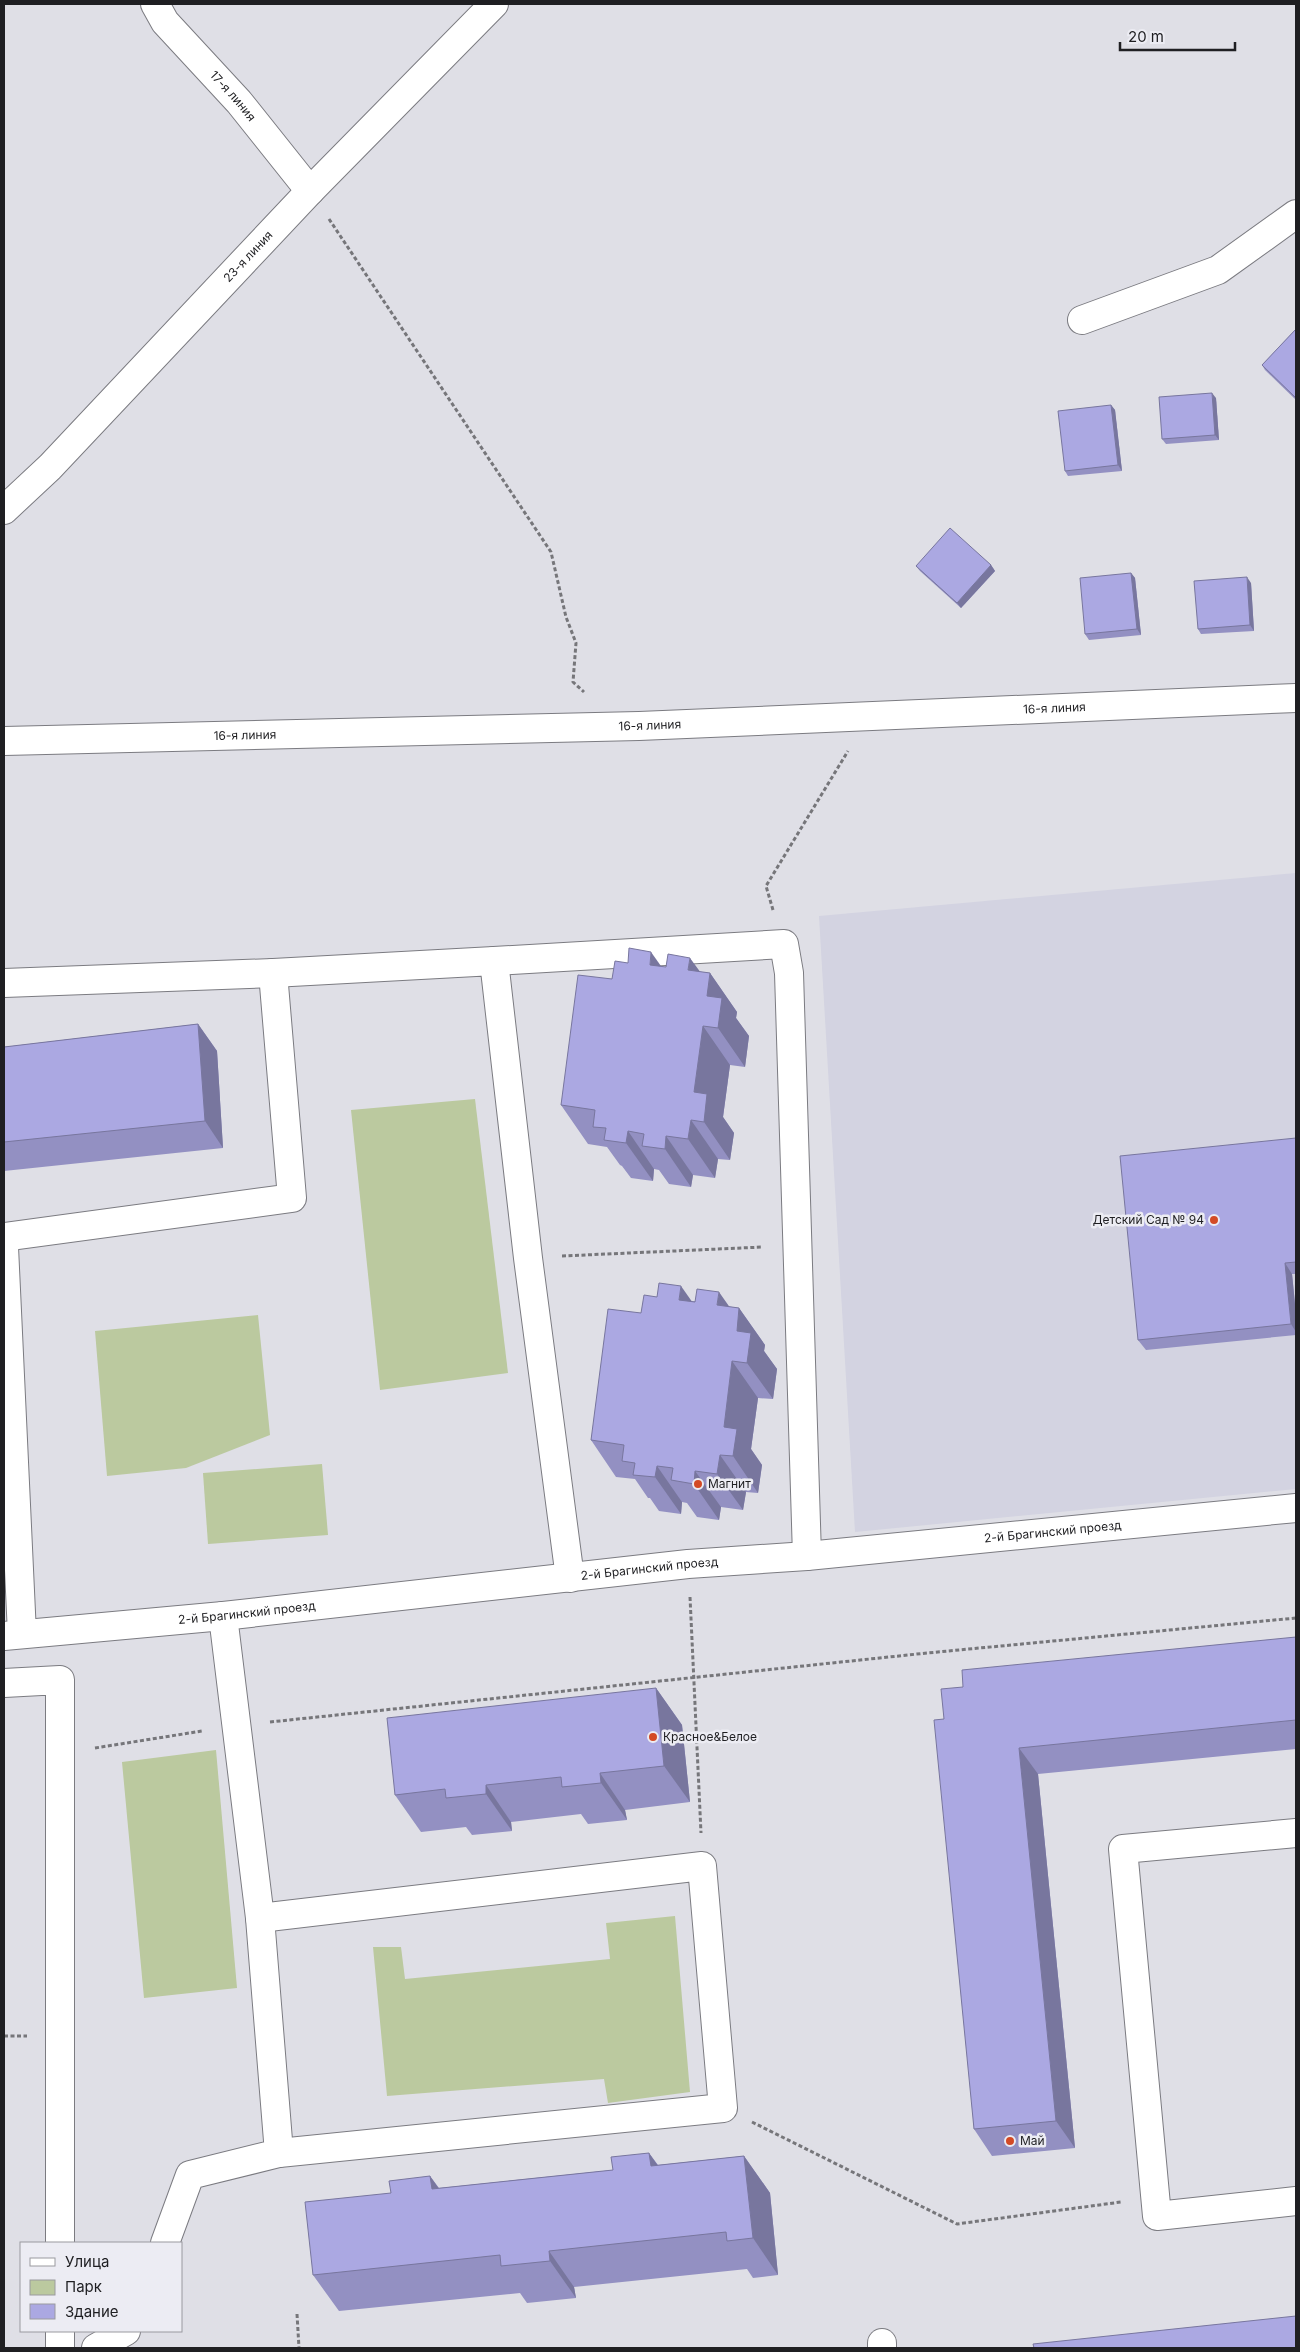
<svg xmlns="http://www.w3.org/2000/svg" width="1300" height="2352" font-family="Inter,sans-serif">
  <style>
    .built { fill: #d3d3e1 }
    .green { fill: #bbc99f }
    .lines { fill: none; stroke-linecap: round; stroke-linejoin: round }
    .minor-casing { stroke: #7b7b81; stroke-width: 30 }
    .path { stroke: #76767a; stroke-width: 3; stroke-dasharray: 4 2.5; stroke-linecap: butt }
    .minor { stroke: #fff; stroke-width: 28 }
    .wall { fill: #9390c2 }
    .shaded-wall { fill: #78769e }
    .building { fill: #aba8e2; stroke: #78769e }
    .poi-dot { fill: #d34a25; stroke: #ececf3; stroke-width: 2 }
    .labels { text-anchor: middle; stroke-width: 5; stroke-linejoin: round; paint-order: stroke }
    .street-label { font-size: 12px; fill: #1f1f22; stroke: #ececf3 }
    .poi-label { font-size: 12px; fill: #1f1f22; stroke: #ececf3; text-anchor: start }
  </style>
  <rect width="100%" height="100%" fill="#dfdfe6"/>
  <!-- built -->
  <polygon class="built" points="1296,873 1296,1489 855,1532 819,916"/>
  <!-- green -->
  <g class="green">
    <polygon points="475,1099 508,1373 380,1390 351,1110"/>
    <polygon points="258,1315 270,1435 186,1468 107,1476 95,1331"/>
    <polygon points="322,1464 328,1535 208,1544 203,1473"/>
    <polygon points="216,1750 237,1988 144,1998 122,1762"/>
    <polygon points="675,1916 690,2092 608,2103 604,2079 387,2096 373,1947 401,1947 405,1979 610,1959 606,1923"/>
  </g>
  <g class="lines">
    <defs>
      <g id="minor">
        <path id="s1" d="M155 4 165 22 239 102 310 191"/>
        <polyline points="1082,320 1218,270 1296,214"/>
        <path id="s2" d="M4 510 50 467 310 191 494 4"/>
        <path id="s3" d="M4 741 639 726 1296 698"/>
        <polyline points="494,961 784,944 789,973 807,1556"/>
        <polyline points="4,983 273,973 494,961 528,1258 570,1578"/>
        <polyline points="4,1237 292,1198 273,973"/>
        <polyline points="4,1247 22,1634"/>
        <path id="s4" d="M4 1636 223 1616 688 1564 807 1556 1296 1508"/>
        <polyline points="4,1683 60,1680 60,2243"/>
        <polyline points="1296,1833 1123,1849 1157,2216 1296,2201"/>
        <polyline points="260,1918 702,1866 723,2108 279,2153"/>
        <polyline points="165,2243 190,2175 279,2153 260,1918 223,1616"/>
        <polyline points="60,2331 60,2348"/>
        <polyline points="882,2343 882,2348"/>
        <polyline points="96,2348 126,2331"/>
      </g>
    </defs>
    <!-- minor casing -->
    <use href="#minor" class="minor-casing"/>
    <!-- path -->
    <g class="path">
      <polyline points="329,219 551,552 566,617 576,643 573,682 584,692"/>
      <polyline points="773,910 766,886 848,751"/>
      <polyline points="562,1256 763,1247"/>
      <polyline points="690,1597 701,1833"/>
      <polyline points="270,1722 927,1653 1296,1618"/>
      <polyline points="95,1748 202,1731"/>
      <polyline points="4,2036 27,2036"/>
      <polyline points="752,2122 957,2224 1121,2202"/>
      <polyline points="297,2314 299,2348"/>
    </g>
    <!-- minor -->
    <use href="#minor" class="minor"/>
  </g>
  <!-- wall -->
  <g class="wall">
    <polygon points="1296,329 1296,400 1265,370 1262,365"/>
    <polygon points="1216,398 1219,440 1166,444 1162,439"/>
    <polygon points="1111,405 1115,410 1122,471 1068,476 1065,471"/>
    <polygon points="991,565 995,571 961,608 920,571 916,566"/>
    <polygon points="1131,573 1135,578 1141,635 1089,640 1085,634"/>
    <polygon points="1251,583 1254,631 1201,634 1198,629"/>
    <polygon points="662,967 710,973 737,1012 736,1018 749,1036 745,1067 730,1065 723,1117 734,1133 730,1160 718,1159 715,1178 693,1175 691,1187 669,1184 659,1170 654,1169 653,1181 631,1178 622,1166 620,1165 607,1147 588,1144 561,1105 612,979"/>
    <polygon points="198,1024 217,1051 223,1148 4,1171 4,1047"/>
    <polygon points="1296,1138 1296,1274 1292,1274 1296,1314 1296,1335 1146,1350 1138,1340"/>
    <polygon points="692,1301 739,1308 765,1345 764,1351 777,1369 773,1399 758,1398 751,1449 762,1465 758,1493 746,1492 743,1510 721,1507 719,1520 697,1517 687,1503 682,1502 681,1514 659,1511 650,1498 648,1498 635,1479 616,1477 591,1440 641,1313"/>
    <polygon points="1296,1637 1296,1749 1038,1774 1075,2148 992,2156 974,2129 944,1719 963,1687"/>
    <polygon points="656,1688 682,1725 690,1802 625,1810 627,1820 588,1824 581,1814 511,1822 512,1831 472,1835 466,1827 421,1832 395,1795"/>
    <polygon points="649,2153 658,2165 744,2156 770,2193 778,2275 753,2278 747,2269 574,2287 576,2298 527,2303 520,2293 339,2311 313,2275 391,2193 430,2176 439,2188 613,2170"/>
  </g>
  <!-- shaded-wall -->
  <g class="shaded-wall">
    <polygon points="1212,393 1216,398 1219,440 1215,435"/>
    <polygon points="1111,405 1115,410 1122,471 1118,465"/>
    <polygon points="991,565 995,571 961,608 957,603"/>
    <polygon points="1131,573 1135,578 1141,635 1137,629"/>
    <polygon points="1247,577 1251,583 1254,631 1250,625"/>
    <polygon points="651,952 678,990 650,965"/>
    <polygon points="690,958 709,984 710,973 737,1012 736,1018 749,1036 745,1067 718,1028 688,970"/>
    <polygon points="198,1024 217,1051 223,1148 205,1121"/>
    <polygon points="703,1026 730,1065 723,1117 734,1133 730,1160 704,1122 694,1092"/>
    <polygon points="691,1120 718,1159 715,1178 688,1139"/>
    <polygon points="628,1131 654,1169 653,1181 626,1143"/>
    <polygon points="666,1136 693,1175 691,1187 665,1149"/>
    <polygon points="1285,1263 1292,1274 1296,1314 1296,1332 1291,1324"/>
    <polygon points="681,1286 707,1323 679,1300"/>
    <polygon points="719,1292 738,1319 739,1308 765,1345 764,1351 777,1369 773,1399 747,1363 717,1305"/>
    <polygon points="732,1361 758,1398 751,1449 762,1465 758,1493 733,1456 724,1427"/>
    <polygon points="720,1455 746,1492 743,1510 717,1474"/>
    <polygon points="657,1466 682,1502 681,1514 655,1477"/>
    <polygon points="695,1471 721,1507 719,1520 694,1484"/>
    <polygon points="656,1688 682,1725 690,1802 664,1766"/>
    <polygon points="1019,1748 1038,1774 1075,2148 1056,2121"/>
    <polygon points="600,1773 625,1810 627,1820 601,1783"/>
    <polygon points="486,1785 511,1822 512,1831 486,1794"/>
    <polygon points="649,2153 675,2190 651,2166"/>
    <polygon points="744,2156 770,2193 778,2275 753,2238"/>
    <polygon points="430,2176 456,2213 432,2189"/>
    <polygon points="549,2251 574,2287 576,2298 550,2261"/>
  </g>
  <!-- building -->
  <g class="building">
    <polygon points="1296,329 1296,398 1262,365"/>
    <polygon points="1212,393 1215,435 1162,439 1159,397"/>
    <polygon points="1111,405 1118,465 1065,471 1058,411"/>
    <polygon points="950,528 991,565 957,603 916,566"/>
    <polygon points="1131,573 1137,629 1085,634 1080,578"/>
    <polygon points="1247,577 1250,625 1198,629 1194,581"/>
    <polygon points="629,948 651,952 650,965 666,967 668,954 690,958 688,970 710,973 707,996 722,998 718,1028 703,1026 694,1092 707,1094 704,1122 691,1120 688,1139 666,1136 665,1149 642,1146 644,1134 628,1131 626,1143 604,1140 606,1128 593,1127 595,1110 561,1105 578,975 612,979 615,961 628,963"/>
    <polygon points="198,1024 205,1121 4,1142 4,1047"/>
    <polygon points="1296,1138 1296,1262 1285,1263 1291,1324 1138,1340 1120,1156"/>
    <polygon points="659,1283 681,1286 679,1300 695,1302 697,1289 719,1292 717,1305 739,1308 737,1331 751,1333 747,1363 732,1361 724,1427 737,1429 733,1456 720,1455 717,1474 695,1471 694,1484 671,1480 673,1468 657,1466 655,1477 633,1475 635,1463 622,1461 624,1445 591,1440 608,1309 641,1313 644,1295 657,1297"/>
    <polygon points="1296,1637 1296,1720 1019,1748 1056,2121 974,2129 934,1720 944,1719 941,1689 963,1687 962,1670"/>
    <polygon points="656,1688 664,1766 600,1773 601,1783 562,1787 561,1777 486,1785 486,1794 446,1798 445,1789 395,1795 387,1718"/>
    <polygon points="649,2153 651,2166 744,2156 753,2238 727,2241 726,2232 549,2251 550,2261 501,2266 500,2255 313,2275 305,2202 391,2193 389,2181 430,2176 432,2189 613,2170 611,2157"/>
    <polygon points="1296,2316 1296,2348 1034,2348 1033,2344"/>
  </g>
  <!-- markers -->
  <g class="poi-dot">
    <circle cx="1214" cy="1220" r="5"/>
    <circle cx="698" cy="1484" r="5"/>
    <circle cx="653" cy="1737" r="5"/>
    <circle cx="1010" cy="2141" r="5"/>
  </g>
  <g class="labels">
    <!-- street labels -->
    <g class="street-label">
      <text dy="4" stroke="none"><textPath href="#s1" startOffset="121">17-я линия</textPath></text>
      <text dy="4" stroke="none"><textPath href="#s2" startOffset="352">23-я линия</textPath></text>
      <text dy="4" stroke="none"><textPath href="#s3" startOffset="1051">16-я линия</textPath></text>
      <text dy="4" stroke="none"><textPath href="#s3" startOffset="646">16-я линия</textPath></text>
      <text dy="4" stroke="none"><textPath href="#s3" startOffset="241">16-я линия</textPath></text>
      <text dy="4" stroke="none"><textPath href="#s4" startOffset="1054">2-й Брагинский проезд</textPath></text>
      <text dy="4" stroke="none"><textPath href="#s4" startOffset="649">2-й Брагинский проезд</textPath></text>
      <text dy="4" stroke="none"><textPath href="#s4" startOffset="244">2-й Брагинский проезд</textPath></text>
    </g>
    <!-- poi labels -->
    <g class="poi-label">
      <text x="1204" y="1224" text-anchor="end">Детский Сад № 94</text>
      <text x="708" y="1488">Магнит</text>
      <text x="663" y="1741">Красное&amp;Белое</text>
      <text x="1020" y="2145">Май</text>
    </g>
  </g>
  <!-- border -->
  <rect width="1300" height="2352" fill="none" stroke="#1f1f22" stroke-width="10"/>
  <!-- legend -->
  <rect x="20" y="2242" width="162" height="90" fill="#ececf3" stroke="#9a9a9f"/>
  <rect x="30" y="2258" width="25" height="8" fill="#ffffff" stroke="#9a9a9f"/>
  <text x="65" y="2267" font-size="15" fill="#1f1f22">Улица</text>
  <rect x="30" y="2280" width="25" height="15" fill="#bbc99f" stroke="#9a9a9f"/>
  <text x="65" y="2292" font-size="15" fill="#1f1f22">Парк</text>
  <rect x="30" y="2304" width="25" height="15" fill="#aba8e2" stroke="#9a9a9f"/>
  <text x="65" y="2317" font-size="15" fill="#1f1f22">Здание</text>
  <!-- scale -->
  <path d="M1120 42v8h115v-8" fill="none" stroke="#1f1f22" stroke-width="2.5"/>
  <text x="1128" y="42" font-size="15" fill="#1f1f22" stroke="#ececf3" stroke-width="4" paint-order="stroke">20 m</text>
</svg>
